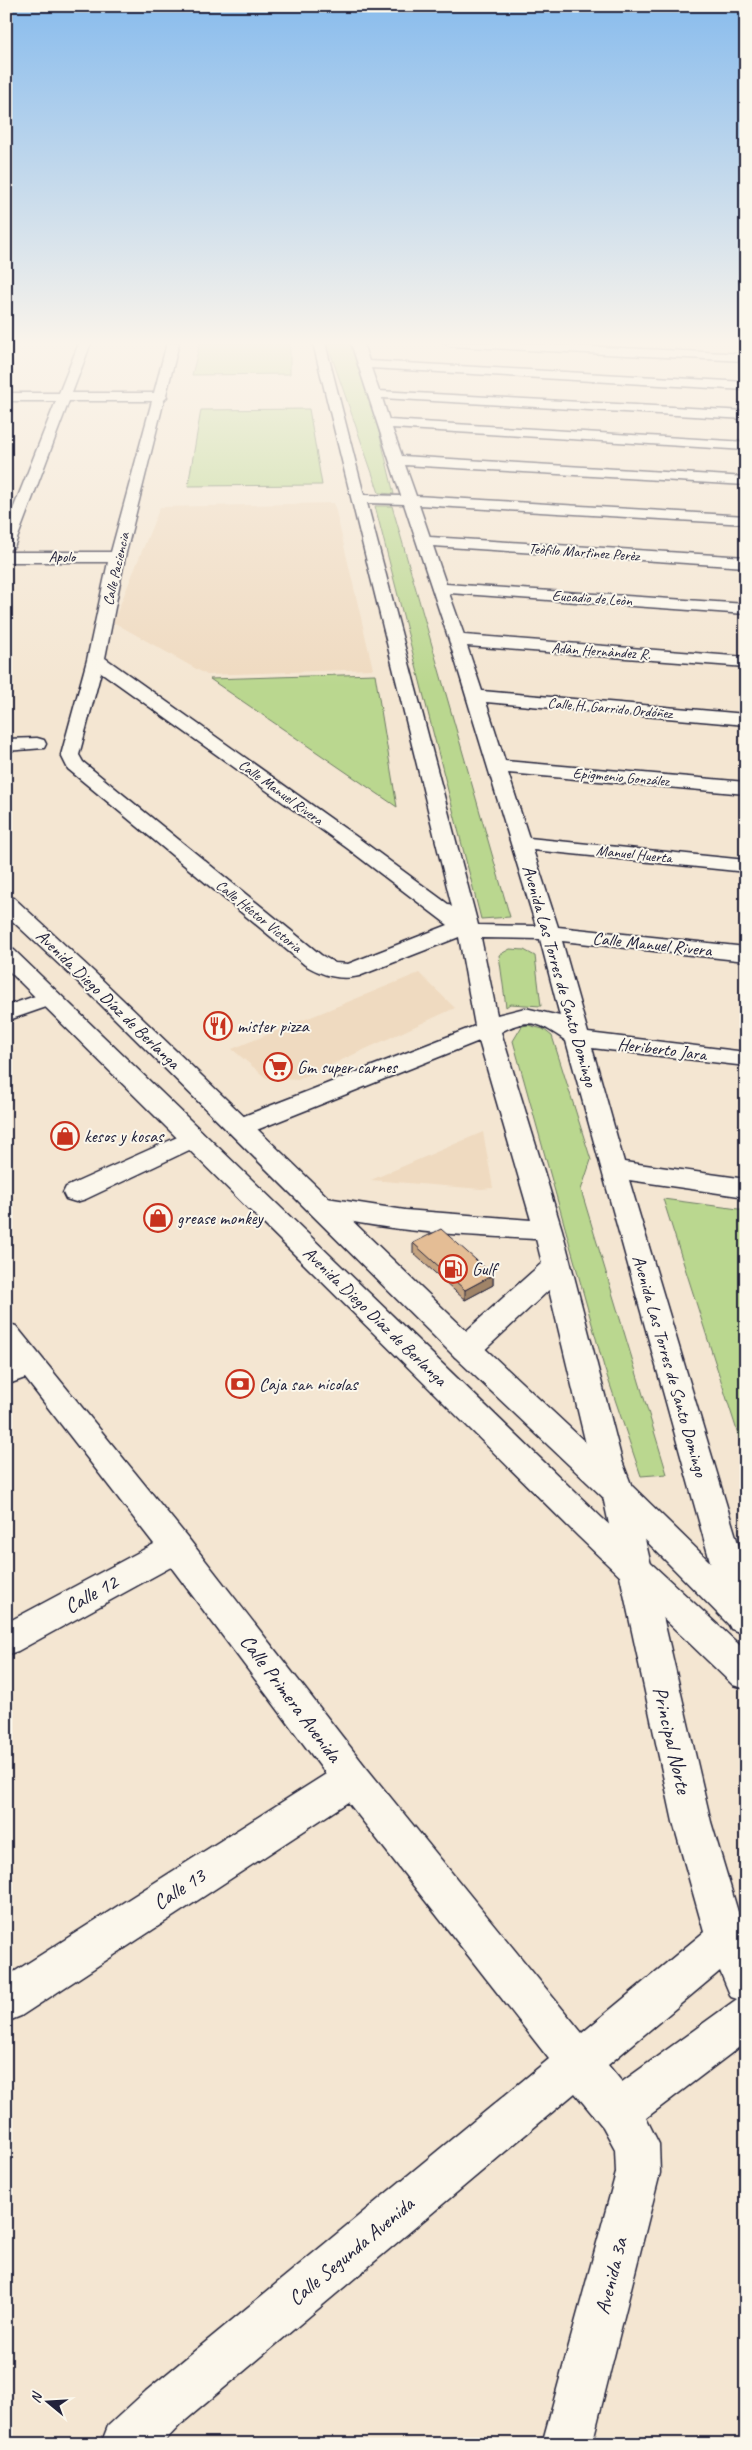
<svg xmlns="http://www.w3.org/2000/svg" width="752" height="2450" font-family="Caveat,sans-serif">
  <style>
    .built { fill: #efdac0 }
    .green { fill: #bad78f; stroke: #6e7c65 }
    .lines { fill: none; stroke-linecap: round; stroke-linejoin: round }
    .minor-casing { stroke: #22223b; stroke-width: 3 }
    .major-casing { stroke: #22223b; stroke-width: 3 }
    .minor { fill: #fbf7ec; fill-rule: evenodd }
    .major { fill: #fbf7ec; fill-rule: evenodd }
    .wall { fill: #c4a380; stroke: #22223b }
    .shaded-wall { fill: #a08468; stroke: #22223b }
    .building { fill: #e4bd95; stroke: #22223b }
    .labels { text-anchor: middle; stroke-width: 4; stroke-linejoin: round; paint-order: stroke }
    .far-street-label { font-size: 15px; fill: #22223b; stroke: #fbf7ec }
    .street-label { font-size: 18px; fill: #22223b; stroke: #fbf7ec }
    .poi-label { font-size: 18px; fill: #22223b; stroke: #fbf7ec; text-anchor: start }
    .near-street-label { font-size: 21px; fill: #22223b; stroke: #fbf7ec }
  </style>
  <rect width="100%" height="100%" fill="#f4e6d2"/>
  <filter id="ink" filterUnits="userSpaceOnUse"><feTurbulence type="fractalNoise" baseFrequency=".02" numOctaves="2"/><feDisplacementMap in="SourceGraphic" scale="10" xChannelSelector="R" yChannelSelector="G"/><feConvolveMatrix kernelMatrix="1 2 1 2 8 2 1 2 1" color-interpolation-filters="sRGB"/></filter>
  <g filter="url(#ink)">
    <!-- built -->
    <g class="built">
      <polygon points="334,503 373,669 207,675 113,622 160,507"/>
      <polygon points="419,973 455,1008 298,1080 266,1078 232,1049"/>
      <polygon points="483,1132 493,1188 481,1189 371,1180"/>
    </g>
    <!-- green -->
    <g class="green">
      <polygon points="200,343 290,343 290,374 192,375"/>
      <polygon points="327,343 353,343 367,382 394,494 379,493"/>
      <polygon points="309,409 322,485 188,486 201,410"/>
      <polygon points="375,506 392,506 510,917 481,919"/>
      <polygon points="375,674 397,807 210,679"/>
      <polygon points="510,949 524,950 535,956 541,1006 510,1004 506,1007 499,955"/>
      <polygon points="528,1025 543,1029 552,1036 591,1160 581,1190 667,1474 641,1476 604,1367 513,1041 522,1026"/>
      <polygon points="663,1199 746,1210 746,1459"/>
    </g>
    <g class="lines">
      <defs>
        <g id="minor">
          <path d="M79 343H91L72 393H154L167 343H179L166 395 167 397 164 400 125 557 105 658 361 840 452 907 313 343H325L364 495 401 496 351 343H363L369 361 746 382V390L371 368 379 391 746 411V419L382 398 389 420 746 442V450L392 428 402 456 746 477V485L405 465 416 496 746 516V524L419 505 430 537 746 557V567L433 546 446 584 746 604V614L449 593 464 635 746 657V667L467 646 482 691 746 714V725L486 702 505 761 746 782V794L508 773 529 838 746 860V872L533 850 558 927 746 947V961L562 941 588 1033 746 1052V1066L592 1048 624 1162 746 1179V1197L629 1180 746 1570V1633L731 1629 726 1619 566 1041C541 1024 530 1016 501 1032L562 1230 622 1461 634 1492 711 1822 741 1922 746 1923V2042L646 2118 659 2144 660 2173 592 2444H542L616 2173 615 2149 603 2127 575 2093 180 2425 162 2444H101L108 2426 146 2391 549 2059 348 1802 21 2016 6 2022V1977L326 1774 171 1567 18 1651 6 1655V1623L154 1544 25 1378 6 1385V1361L10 1359 6 1354V1323L16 1326 188 1538 365 1766 582 2033 704 1932 673 1822 602 1492 590 1461 549 1290 477 1357 466 1360 455 1357 451 1349 455 1341 542 1263 536 1239C462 1235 383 1232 310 1212L306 1206 310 1200 320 1197 405 1210 531 1220 479 1041 249 1133 240 1135 231 1133 227 1127 231 1121 475 1026 459 937 359 976C339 981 322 975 305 965L68 769 61 755 87 660 108 562H6V552H111L152 401H69L14 547 6 551V527L56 401H6V393H59ZM367 503 404 504 449 640 536 926 478 925ZM101 672 347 848 448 925 348 964 335 963 321 955 83 762 79 755ZM481 938 540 939 560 1016 525 1008 497 1015ZM720 1971 731 1997 737 1999 622 2082 608 2065Z"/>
          <polygon points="444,343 518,343 746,354 746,361 450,346"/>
          <polygon points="37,738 44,740 46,744 44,748 6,751 6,739"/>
          <polygon points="50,991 58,993 62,998 58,1003 6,1021 6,1006"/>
          <polygon points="193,1130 202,1132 206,1138 202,1144 86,1199 76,1202 66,1199 63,1193 66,1187"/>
        </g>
        <g id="major">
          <polygon points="6,897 14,898 94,972 477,1341 629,1483 746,1597 746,1635 734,1630 607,1501 455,1357 78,982 6,915"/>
          <polygon points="6,948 14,950 602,1518 746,1651 746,1689 733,1685 578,1536 6,968"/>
        </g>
      </defs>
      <!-- minor casing -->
      <use href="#minor" class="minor-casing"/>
      <!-- major casing -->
      <use href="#major" class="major-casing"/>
      <!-- minor -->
      <use href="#minor" class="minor"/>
      <!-- major -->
      <use href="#major" class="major"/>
    </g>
    <!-- wall -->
    <polygon class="wall" points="413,1243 493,1275 493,1285 465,1300 413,1253"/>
    <!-- shaded-wall -->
    <polygon class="shaded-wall" points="493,1275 493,1285 465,1300 465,1290"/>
    <!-- building -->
    <polygon class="building" points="441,1229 493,1275 465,1290 413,1243"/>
  </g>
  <!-- sky -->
  <linearGradient id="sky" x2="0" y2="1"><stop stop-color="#89bced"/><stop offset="0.5" stop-color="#faf4eb"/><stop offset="1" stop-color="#faf4eb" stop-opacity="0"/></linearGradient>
  <rect width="752" height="686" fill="url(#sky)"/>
  <!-- icons -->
  <defs>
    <symbol id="restaurant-ring" viewBox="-11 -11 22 22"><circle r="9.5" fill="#fbf7ec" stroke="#c8321e" stroke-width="1.5"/><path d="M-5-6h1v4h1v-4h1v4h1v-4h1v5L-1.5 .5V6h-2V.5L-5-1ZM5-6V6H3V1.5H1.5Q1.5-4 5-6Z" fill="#c8321e"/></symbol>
    <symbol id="supermarket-ring" viewBox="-11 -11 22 22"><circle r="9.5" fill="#fbf7ec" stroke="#c8321e" stroke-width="1.5"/><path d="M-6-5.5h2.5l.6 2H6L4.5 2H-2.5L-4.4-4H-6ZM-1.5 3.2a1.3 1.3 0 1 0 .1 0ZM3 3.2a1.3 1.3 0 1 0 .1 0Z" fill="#c8321e"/></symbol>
    <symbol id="shop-ring" viewBox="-11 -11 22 22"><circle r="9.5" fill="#fbf7ec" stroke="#c8321e" stroke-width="1.5"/><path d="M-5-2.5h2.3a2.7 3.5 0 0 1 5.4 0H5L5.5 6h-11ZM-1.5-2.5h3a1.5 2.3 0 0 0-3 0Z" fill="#c8321e"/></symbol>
    <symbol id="fuel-ring" viewBox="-11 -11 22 22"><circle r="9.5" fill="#fbf7ec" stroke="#c8321e" stroke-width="1.5"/><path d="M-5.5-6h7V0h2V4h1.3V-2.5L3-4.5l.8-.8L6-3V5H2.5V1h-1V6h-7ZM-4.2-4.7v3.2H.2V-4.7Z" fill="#c8321e"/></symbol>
    <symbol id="bank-ring" viewBox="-11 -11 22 22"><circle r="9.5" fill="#fbf7ec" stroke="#c8321e" stroke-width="1.5"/><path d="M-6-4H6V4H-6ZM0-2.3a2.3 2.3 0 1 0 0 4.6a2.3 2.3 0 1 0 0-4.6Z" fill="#c8321e"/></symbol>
  </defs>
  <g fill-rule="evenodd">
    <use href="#restaurant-ring" x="202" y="1010" width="32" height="32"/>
    <use href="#supermarket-ring" x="262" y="1051" width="32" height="32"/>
    <use href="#shop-ring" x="49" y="1120" width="32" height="32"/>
    <use href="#shop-ring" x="142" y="1202" width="32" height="32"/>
    <use href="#fuel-ring" x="437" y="1253" width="32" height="32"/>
    <use href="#bank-ring" x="224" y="1368" width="32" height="32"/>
  </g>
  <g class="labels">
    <!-- far-street labels -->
    <g class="far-street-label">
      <text transform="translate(584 552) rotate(4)" y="5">Teòfilo Martìnez Perèz</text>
      <text x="62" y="562">Apolo</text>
      <text transform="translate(116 569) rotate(-77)" y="5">Calle Paciencia</text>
      <text transform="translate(592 598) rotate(4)" y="5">Eucadio de Leòn</text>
      <text transform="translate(601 651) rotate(4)" y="5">Adàn Hernàndez R.</text>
      <text transform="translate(610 708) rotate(5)" y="5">Calle H. Garrido Ordóñez</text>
      <text transform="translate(621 777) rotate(5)" y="5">Epigmenio González</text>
      <text transform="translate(281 792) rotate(36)" y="5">Calle Manuel Rivera</text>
      <text transform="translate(634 854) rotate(6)" y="5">Manuel Huerta</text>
      <text transform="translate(259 916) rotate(39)" y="5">Calle Héctor Victoria</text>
    </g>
    <!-- street labels -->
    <g class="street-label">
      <text transform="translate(652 944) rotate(6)" y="6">Calle Manuel Rivera</text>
      <text transform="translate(560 976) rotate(74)" y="6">Avenida Las Torres de Santo Domingo</text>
      <text transform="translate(108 999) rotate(44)" y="6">Avenida Diego Díaz de Berlanga</text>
      <text transform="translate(662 1049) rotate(7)" y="6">Heriberto Jara</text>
      <text transform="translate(375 1316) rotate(44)" y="6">Avenida Diego Díaz de Berlanga</text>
      <text transform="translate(670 1366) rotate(74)" y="6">Avenida Las Torres de Santo Domingo</text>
    </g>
    <!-- poi labels -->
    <g class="poi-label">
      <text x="237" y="1032">mister pizza</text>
      <text x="297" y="1073">Gm super carnes</text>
      <text x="84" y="1142">kesos y kosas</text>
      <text x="177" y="1224">grease monkey</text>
      <text x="472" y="1275">Gulf</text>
      <text x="259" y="1390">Caja san nicolas</text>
    </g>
    <!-- near-street labels -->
    <g class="near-street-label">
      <text transform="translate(91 1594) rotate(-29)" y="7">Calle 12</text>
      <text transform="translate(291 1698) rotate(53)" y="7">Calle Primera Avenida</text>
      <text transform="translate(672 1740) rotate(77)" y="7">Principal Norte</text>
      <text transform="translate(179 1889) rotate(-33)" y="7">Calle 13</text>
      <text transform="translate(351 2251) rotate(-40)" y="7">Calle Segunda Avenida</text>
      <text transform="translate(611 2276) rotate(-76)" y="7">Avenida 3a</text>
    </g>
  </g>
  <!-- margin -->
  <rect width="752" height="2450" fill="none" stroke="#fbf7ec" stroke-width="25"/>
  <rect x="12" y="12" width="727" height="2425" fill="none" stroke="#22223b" stroke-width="2" filter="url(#ink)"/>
  <!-- north arrow -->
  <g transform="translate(48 2402) rotate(288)" stroke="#fbf7ec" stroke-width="4" paint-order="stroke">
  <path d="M0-4L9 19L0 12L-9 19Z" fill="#22223b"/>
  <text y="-8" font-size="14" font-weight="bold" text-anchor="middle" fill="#22223b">N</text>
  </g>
</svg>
